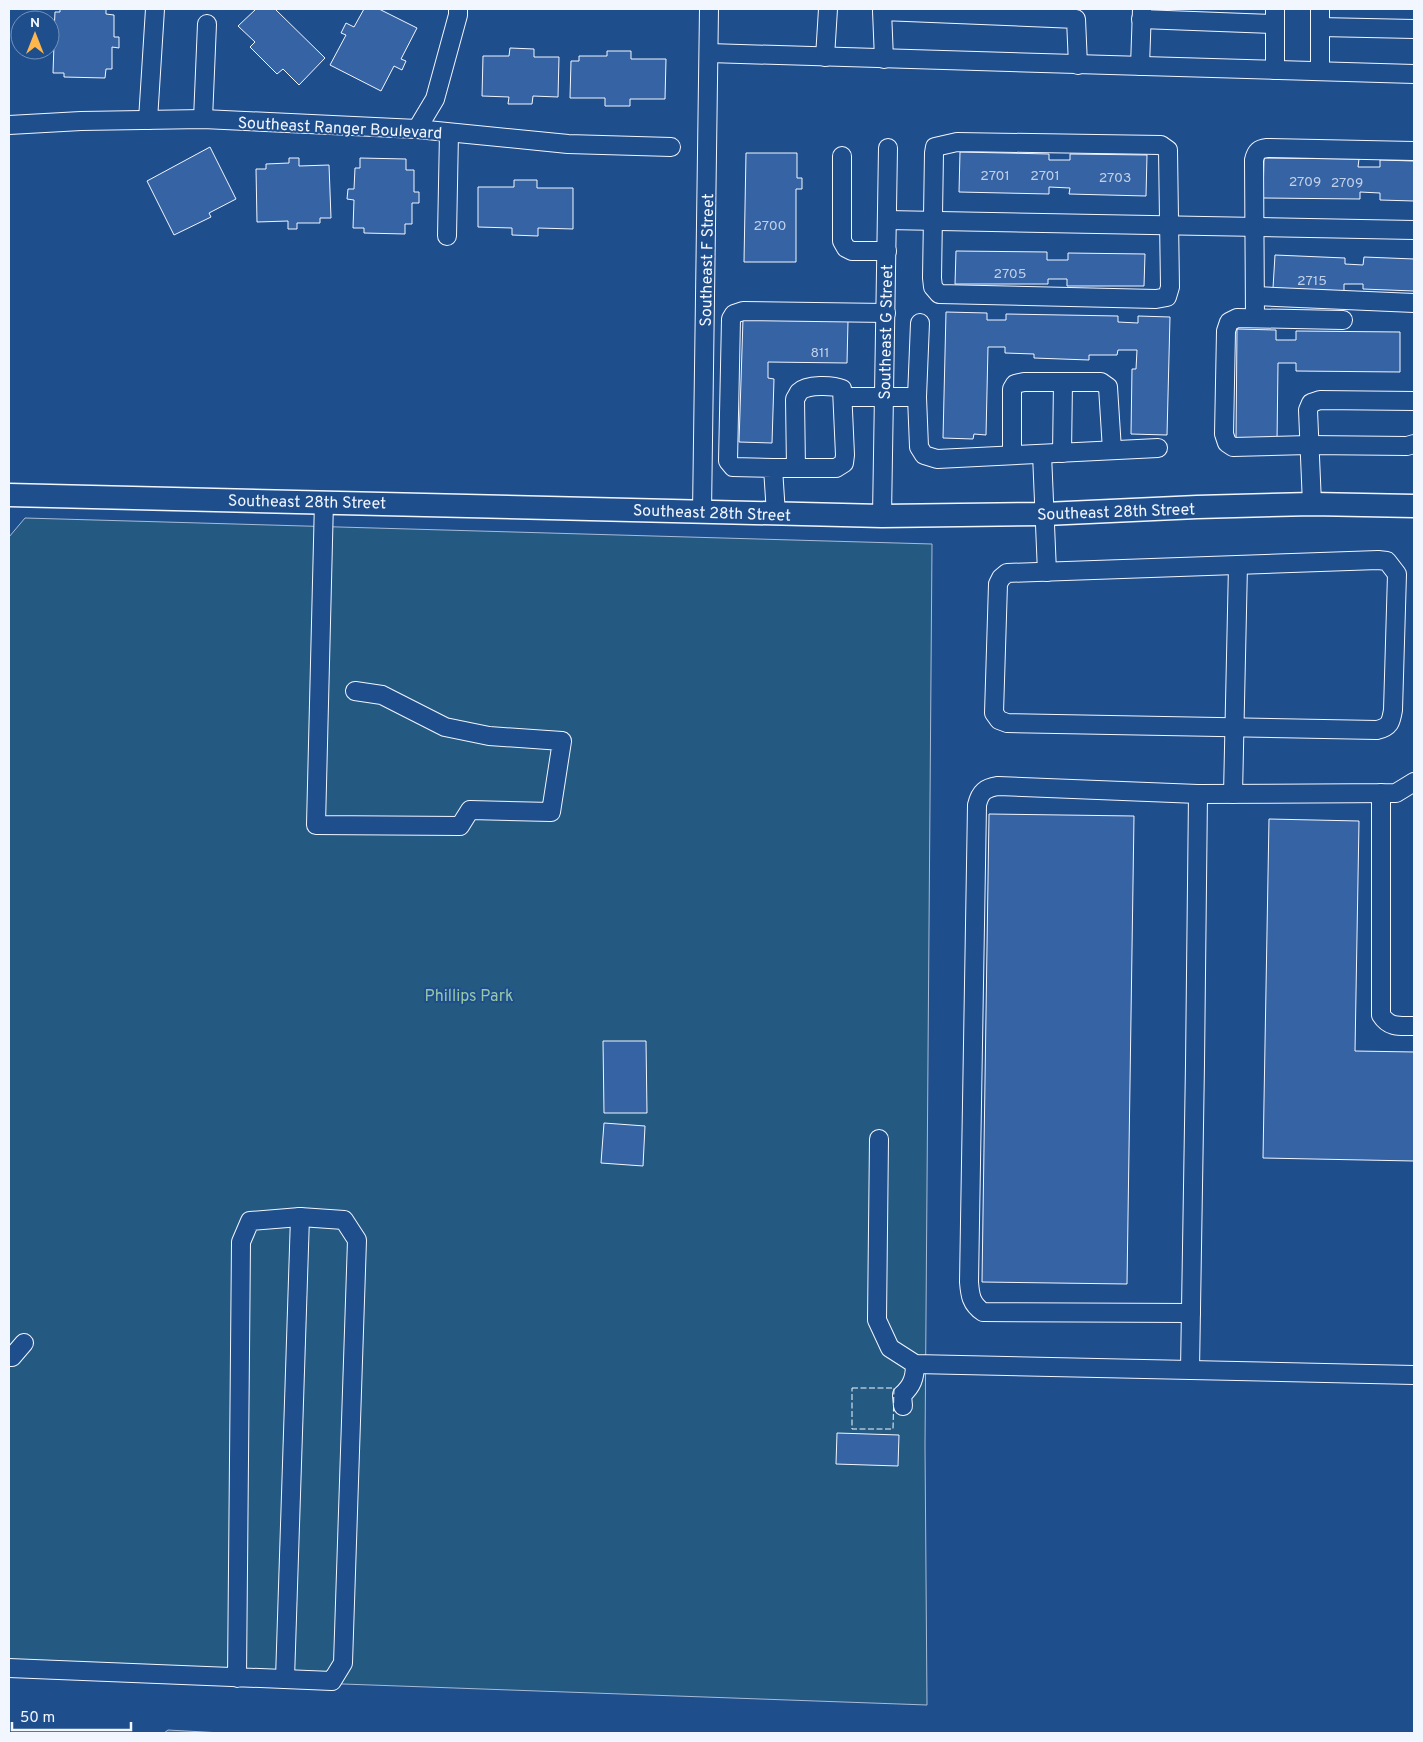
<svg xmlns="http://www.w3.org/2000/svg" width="1423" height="1742" font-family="Overpass,sans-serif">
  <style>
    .green { fill: #245a82; stroke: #a8bbd7 }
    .water { fill: #3b69a3; stroke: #a8bbd7 }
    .building { fill: #3563a3; stroke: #f2f6ff }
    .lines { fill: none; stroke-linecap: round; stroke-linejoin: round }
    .minor-casing { stroke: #f2f6ff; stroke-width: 20 }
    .major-casing { stroke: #f2f6ff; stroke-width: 25 }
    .minor { stroke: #1f4e8c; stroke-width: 18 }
    .major { stroke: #1f4e8c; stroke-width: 22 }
    .fence { stroke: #f2f6ff; stroke-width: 1; stroke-dasharray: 6 2.5; stroke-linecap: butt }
    .labels { text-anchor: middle; stroke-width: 4; stroke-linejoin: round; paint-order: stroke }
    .number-label { font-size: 14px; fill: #c3d1e8 }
    .street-label { font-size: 16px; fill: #f2f6ff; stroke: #1f4e8c }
    .park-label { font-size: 16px; fill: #97c8a6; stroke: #1f4e8c }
  </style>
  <rect width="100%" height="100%" fill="#1f4e8c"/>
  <!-- green -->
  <polygon class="green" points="25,518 932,544 925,1445 927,1705 9,1672 9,537"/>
  <!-- water -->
  <polygon class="water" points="168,1730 222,1733 164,1733"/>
  <!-- building -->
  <g class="building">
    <polygon points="60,9 106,9 106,14 114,15 114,37 119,37 119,48 112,47 112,69 106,69 105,78 64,77 64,73 53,73 54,44 50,44 50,33 54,33 55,12 60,12"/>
    <polygon points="256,9 275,9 325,58 299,85 283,69 277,74 250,47 255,42 238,26"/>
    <polygon points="364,9 379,9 417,28 401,59 406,61 402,70 394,66 381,91 330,65 346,35 341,33 346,23 354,27"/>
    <polygon points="510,48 534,49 534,57 559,57 558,97 533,96 532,104 508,104 509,97 482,96 483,56 509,56"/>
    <polygon points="607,51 631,51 631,59 666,59 665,99 630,99 630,106 605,106 605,98 570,98 571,61 579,61 579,56 607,56"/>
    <polygon points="210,147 236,199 209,213 211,217 174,235 147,181"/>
    <polygon points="960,152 1049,154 1049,160 1070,160 1070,154 1147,155 1146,196 1069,194 1070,188 1049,187 1049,194 959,192"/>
    <polygon points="746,153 797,153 797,178 802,178 802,189 796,189 796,262 744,262"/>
    <polygon points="289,158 299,158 299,166 329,165 331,218 320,218 320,223 297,223 297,229 288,229 288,221 257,222 256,169 266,169 266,164 289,163"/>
    <polygon points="360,158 406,159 406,170 414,170 414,192 419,192 419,203 412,203 412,224 405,224 405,234 364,233 364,228 353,228 354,200 347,199 348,189 354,189 355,168 360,168"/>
    <polygon points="1264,158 1359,159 1358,167 1380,167 1380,160 1414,161 1414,201 1380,200 1380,193 1360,192 1360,199 1263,198"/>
    <polygon points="514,180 537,180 537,188 573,188 573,229 538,228 538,236 512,235 512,228 478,227 478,187 514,187"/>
    <polygon points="956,251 1047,252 1047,260 1068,260 1068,253 1145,254 1144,286 1067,286 1067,279 1048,279 1048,284 955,284"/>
    <polygon points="1275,255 1345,258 1345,264 1363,265 1364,257 1414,259 1414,291 1363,289 1363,284 1344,284 1344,291 1273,288"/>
    <polygon points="946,312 987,313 987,320 1006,320 1006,314 1118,316 1118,322 1138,323 1138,316 1170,317 1167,435 1131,434 1132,369 1136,369 1137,350 1118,350 1117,355 1089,355 1089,360 1034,358 1034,354 1005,353 1005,347 988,347 986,435 974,434 973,439 943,438"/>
    <polygon points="743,319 848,321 847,363 768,362 768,378 774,379 772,443 739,442"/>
    <polygon points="1237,329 1276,330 1276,340 1296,340 1296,331 1400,332 1400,372 1296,371 1296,363 1278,363 1277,442 1236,441"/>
    <polygon points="989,814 1134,816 1127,1284 982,1282"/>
    <polygon points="1269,819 1359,821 1355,1051 1414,1052 1414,1161 1263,1158"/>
    <polygon points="603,1041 646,1041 647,1113 604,1113"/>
    <polygon points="604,1123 645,1126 643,1166 601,1163"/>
    <polygon points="837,1433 899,1435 898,1466 836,1464"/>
  </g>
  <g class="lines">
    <defs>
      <g id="minor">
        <polyline points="1275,9 1275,70"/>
        <polyline points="1141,19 1275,24"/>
        <polyline points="1320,27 1414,29"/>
        <polyline points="709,53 1414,74"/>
        <polyline points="825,57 828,9"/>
        <polyline points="884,59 882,11 1076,19 1078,65"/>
        <polyline points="1140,66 1142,9"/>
        <polyline points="1320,71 1320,9"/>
        <polyline points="203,119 207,24"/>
        <polyline points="148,120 155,9"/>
        <polyline points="9,125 81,121 203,119 417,129 568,144 671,147"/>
        <polyline points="417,129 435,99 458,15 458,9"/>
        <polygon points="957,142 1161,145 1168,150 1170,287 1167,297 1156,299 939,294 933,287 932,278 934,153 935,147"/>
        <polyline points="842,156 842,241 846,248 852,251 887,251"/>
        <polyline points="887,220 1414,230"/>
        <polyline points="447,236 449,133"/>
        <polyline points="1255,296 1414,303"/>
        <path d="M1255 318 1254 160C1256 151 1259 149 1267 148L1414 151"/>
        <polyline points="1343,320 1237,318 1229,322 1226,331 1224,434 1227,443 1233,447 1309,445 1407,446 1414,444"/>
        <polyline points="843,397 917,397 920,323"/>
        <polyline points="917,397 919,447 924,455 937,459 1158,448"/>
        <polyline points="1062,453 1063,382"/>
        <polyline points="1042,454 1047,572"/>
        <polyline points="1012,455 1012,389 1015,384 1024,382 1101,382 1108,387 1112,450"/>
        <path d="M773 468H836L844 463 845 455 842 389C833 385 807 384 799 392 798 394 797 396 795 399L796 468"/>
        <polyline points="324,501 316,825 460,826 470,810 551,812 562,741 489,736 445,727 382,695 355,691"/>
        <polyline points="1312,504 1308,410 1311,403 1320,400 1414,401"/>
        <polyline points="702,512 709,9"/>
        <polyline points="776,514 773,468 733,467 728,461 731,319 734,314 743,311 886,313"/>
        <polyline points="882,516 888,148"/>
        <path d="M1378 560 1387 561 1397 574 1393 710C1391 722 1390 727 1377 730L1007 723 999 720 994 713 998 584 1001 578 1007 573Z"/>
        <path d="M1381 793V1015C1389 1028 1400 1026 1414 1026"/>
        <polyline points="1233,794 1238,565"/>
        <polyline points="879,1139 877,1320 890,1348 915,1364 1414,1375"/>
        <path d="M1191 1313 983 1312C971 1304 970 1295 969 1282L977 805C980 792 985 788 998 786L1198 794"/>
        <polyline points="9,1357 12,1357 24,1343"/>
        <polyline points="1190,1370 1195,1064 1198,794 1396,793 1414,782"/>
        <path d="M903 1406 902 1395C912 1386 915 1378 915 1364"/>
        <polyline points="9,1668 332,1681 343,1663 357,1240 344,1220 300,1217 250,1221 241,1242 237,1678"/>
        <polyline points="285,1679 300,1217"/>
      </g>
      <polyline id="major" points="9,495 882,516 1045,514 1197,507 1312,504 1414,506"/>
    </defs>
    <!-- minor casing -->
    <use href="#minor" class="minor-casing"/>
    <!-- major casing -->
    <use href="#major" class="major-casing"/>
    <!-- minor -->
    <use href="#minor" class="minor"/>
    <!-- major -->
    <use href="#major" class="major"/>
    <!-- fence -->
    <polygon class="fence" points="852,1388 894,1388 893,1429 852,1429"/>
  </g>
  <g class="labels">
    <!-- number labels -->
    <g class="number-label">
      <text x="995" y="180">2701</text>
      <text x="1045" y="180">2701</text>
      <text x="1115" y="182">2703</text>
      <text x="1305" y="186">2709</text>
      <text x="1347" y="187">2709</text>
      <text x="770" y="230">2700</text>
      <text x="1010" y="278">2705</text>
      <text x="1312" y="285">2715</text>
      <text x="820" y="357">811</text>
    </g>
    <!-- street labels -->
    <g class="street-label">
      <text transform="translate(340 127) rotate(3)" y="6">Southeast Ranger Boulevard</text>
      <text transform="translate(706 260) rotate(-89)" y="6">Southeast F Street</text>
      <text transform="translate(885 332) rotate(-89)" y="6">Southeast G Street</text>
      <text transform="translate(307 501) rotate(1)" y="6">Southeast 28th Street</text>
      <text transform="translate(1116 511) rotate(-2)" y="6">Southeast 28th Street</text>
      <text transform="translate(712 512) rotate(2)" y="6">Southeast 28th Street</text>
    </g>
    <!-- park labels -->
    <g class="park-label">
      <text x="469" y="1001">Phillips Park</text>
    </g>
  </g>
  <!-- border -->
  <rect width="1423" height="1742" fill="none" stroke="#f2f6ff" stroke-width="20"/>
  <!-- north arrow -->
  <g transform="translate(35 35)"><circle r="24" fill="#1f4e8c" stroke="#7391ba"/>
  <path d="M0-4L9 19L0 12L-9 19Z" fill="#ffb74d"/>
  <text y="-8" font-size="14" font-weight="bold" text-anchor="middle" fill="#f2f6ff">N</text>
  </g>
  <!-- scale -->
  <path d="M12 1722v8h119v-8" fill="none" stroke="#f2f6ff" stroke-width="2.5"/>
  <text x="20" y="1722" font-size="15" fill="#f2f6ff" stroke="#1f4e8c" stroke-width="4" paint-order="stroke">50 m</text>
</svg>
